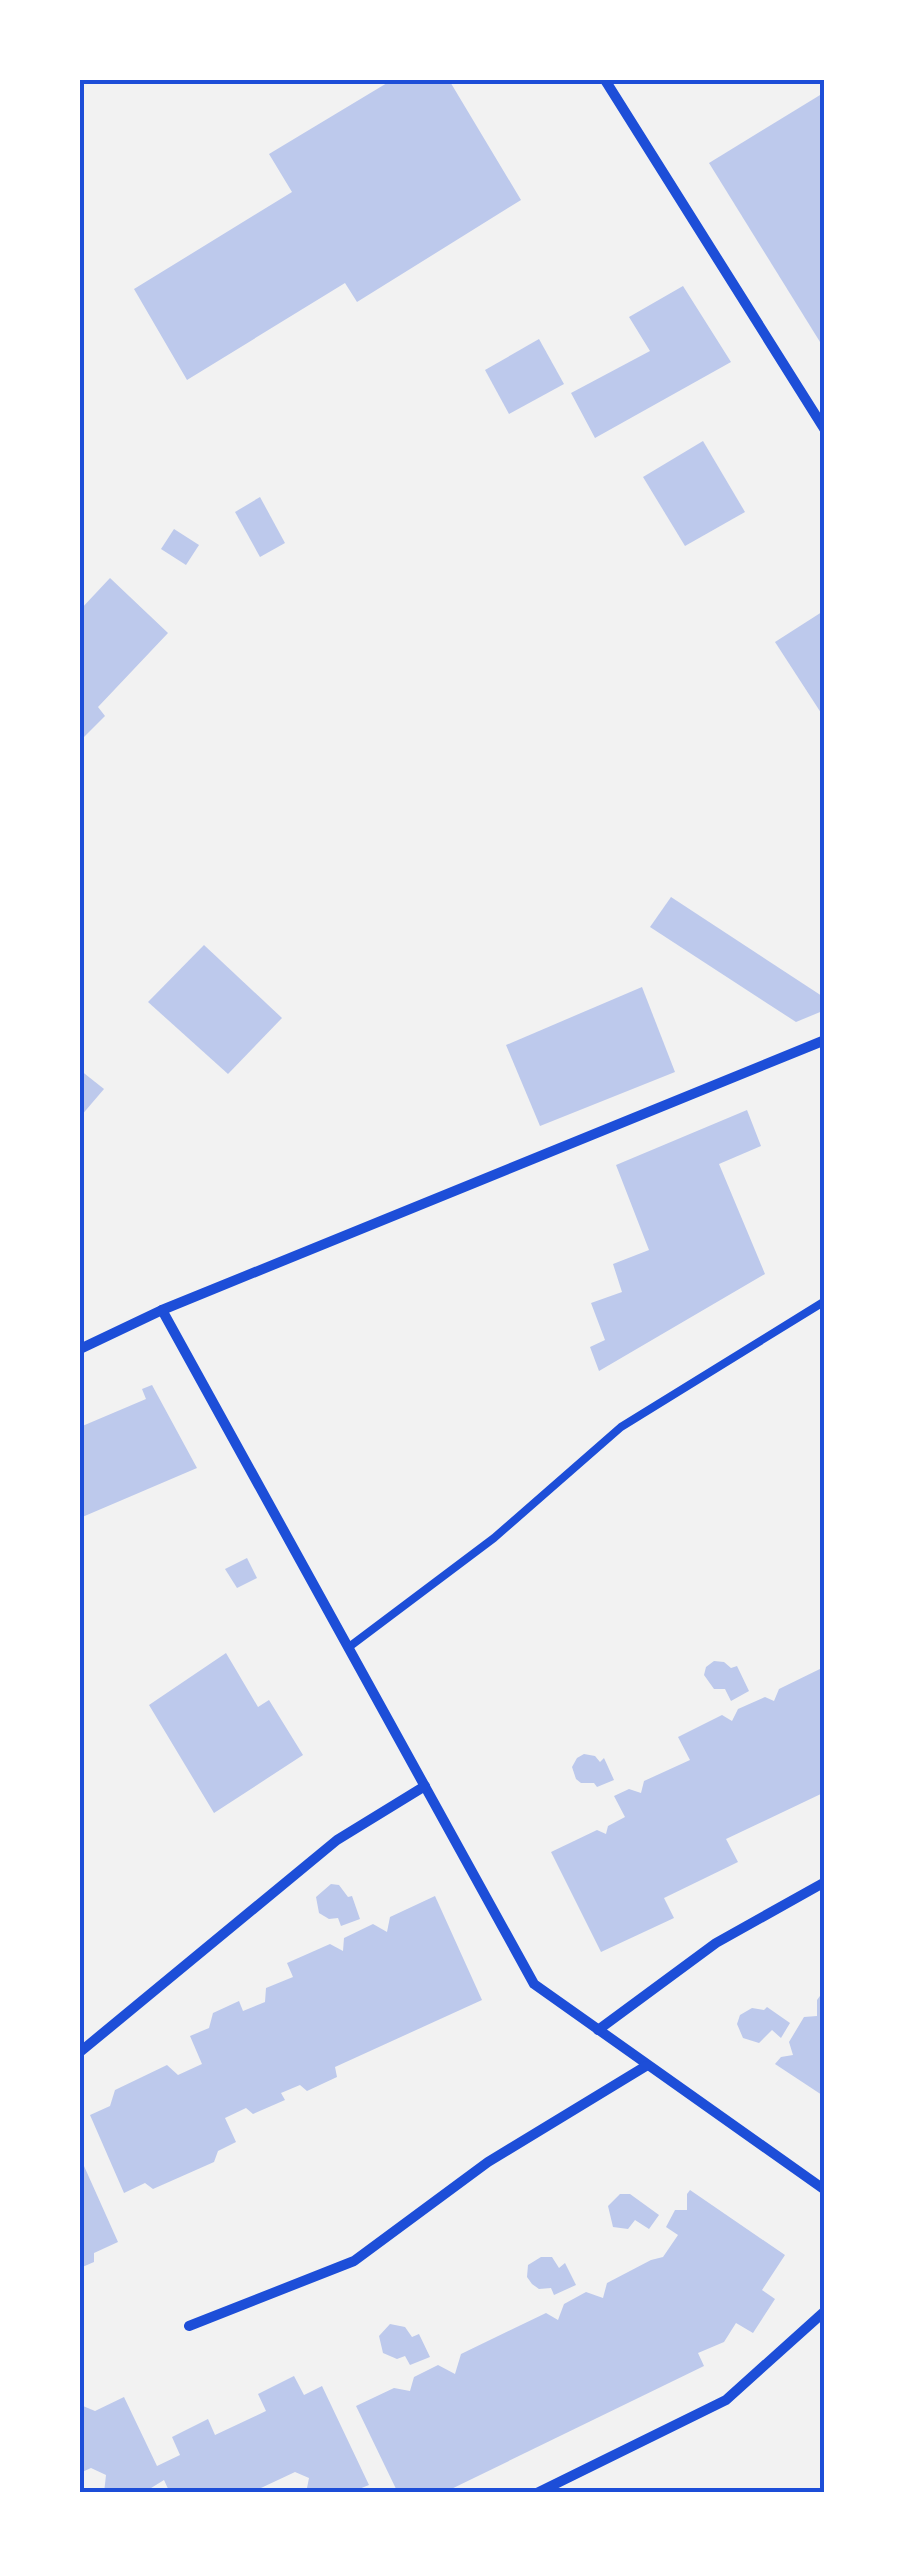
<svg xmlns="http://www.w3.org/2000/svg" width="905" height="2573" font-family="Signika,sans-serif">
  <style>
    .building { fill: #bdc9ec }
    .lines { fill: none; stroke-linecap: round; stroke-linejoin: round }
    .service { stroke: #1d4ed8; stroke-width: 8 }
    .minor { stroke: #1d4ed8; stroke-width: 10 }
    .neatline { fill: none; stroke: #1d4ed8; stroke-width: 4 }
  </style>
  <rect width="100%" height="100%" fill="#f2f2f2"/>
  <!-- building -->
  <g class="building">
    <polygon points="392,80 449,80 521,200 357,302 345,283 187,380 134,289 292,192 269,154"/>
    <polygon points="825,92 825,350 709,163"/>
    <polygon points="683,286 731,362 595,438 571,393 650,351 629,317"/>
    <polygon points="539,339 564,384 509,414 485,370"/>
    <polygon points="703,441 745,512 685,546 643,477"/>
    <polygon points="260,497 285,543 260,557 235,512"/>
    <polygon points="174,529 199,545 186,565 161,549"/>
    <polygon points="110,578 168,633 98,707 105,716 80,741 80,610"/>
    <polygon points="825,610 825,719 775,642"/>
    <polygon points="671,897 825,998 825,1010 796,1022 650,927"/>
    <polygon points="204,945 282,1018 228,1074 148,1002"/>
    <polygon points="642,987 675,1072 540,1126 506,1045"/>
    <polygon points="80,1070 104,1089 80,1117"/>
    <polygon points="747,1110 761,1146 719,1164 765,1274 599,1371 590,1347 605,1340 591,1303 622,1292 613,1264 649,1250 616,1165"/>
    <polygon points="152,1385 197,1468 80,1518 80,1427 146,1399 142,1389"/>
    <polygon points="247,1558 257,1578 237,1588 225,1569"/>
    <polygon points="226,1653 258,1707 269,1700 303,1755 214,1813 149,1705"/>
    <polygon points="714,1661 724,1662 731,1668 737,1666 749,1691 731,1701 725,1689 714,1689 704,1675 706,1667"/>
    <polygon points="824,1667 825,1792 726,1839 738,1862 664,1898 674,1918 601,1952 551,1852 597,1830 606,1834 608,1826 625,1817 614,1796 629,1789 641,1793 644,1781 690,1760 678,1737 722,1715 732,1721 738,1709 765,1697 774,1701 779,1689"/>
    <polygon points="584,1754 595,1756 600,1762 604,1758 614,1780 597,1787 594,1783 581,1783 576,1779 572,1767 577,1758"/>
    <polygon points="331,1884 339,1885 348,1897 352,1896 360,1919 341,1926 338,1918 329,1919 319,1913 316,1897"/>
    <polygon points="435,1896 482,2000 335,2067 337,2077 307,2091 300,2085 281,2093 285,2100 253,2114 246,2108 225,2118 236,2142 218,2151 214,2162 153,2189 145,2183 124,2193 90,2115 110,2106 115,2090 167,2065 178,2075 202,2064 190,2036 209,2028 213,2013 239,2001 243,2011 265,2002 266,1988 293,1977 287,1963 330,1944 343,1951 344,1938 373,1924 387,1932 390,1917"/>
    <polygon points="825,1989 825,2097 775,2064 781,2057 793,2055 789,2042 804,2017 817,2016 817,2000"/>
    <polygon points="767,2007 790,2023 781,2038 772,2030 759,2043 743,2038 737,2024 740,2015 752,2008 764,2010"/>
    <polygon points="84,2166 118,2242 94,2253 94,2262 80,2268 80,2167"/>
    <polygon points="690,2190 785,2255 762,2290 775,2299 753,2333 736,2323 724,2342 698,2353 704,2366 443,2493 398,2493 356,2406 394,2388 410,2391 414,2377 438,2365 455,2374 461,2354 546,2313 558,2320 564,2304 586,2292 603,2298 607,2283 651,2260 663,2257 678,2235 666,2227 675,2210 687,2210 687,2194"/>
    <polygon points="620,2194 630,2194 659,2215 649,2229 635,2220 628,2229 613,2227 608,2206"/>
    <polygon points="541,2257 552,2257 559,2268 565,2263 576,2285 554,2295 551,2288 539,2289 532,2284 527,2277 528,2265"/>
    <polygon points="390,2324 405,2327 412,2337 419,2334 430,2357 410,2365 405,2356 397,2359 383,2353 379,2336"/>
    <polygon points="294,2376 304,2395 322,2386 369,2485 349,2493 306,2493 309,2478 295,2472 250,2493 170,2493 164,2480 143,2493 104,2493 106,2475 91,2468 80,2473 80,2408 83,2406 95,2411 124,2397 157,2466 180,2455 172,2437 208,2419 215,2435 266,2411 258,2394"/>
  </g>
  <g class="lines">
    <!-- service -->
    <polyline class="service" points="349,1647 494,1538 621,1427 825,1301"/>
    <!-- minor -->
    <g class="minor">
      <polyline points="605,80 825,430"/>
      <polyline points="162,1310 534,1984 825,2190"/>
      <polyline points="80,1349 162,1310 825,1040"/>
      <polyline points="598,2030 716,1943 825,1882"/>
      <polyline points="80,2052 337,1840 425,1786"/>
      <polyline points="189,2326 354,2261 488,2162 646,2066"/>
      <polyline points="537,2493 726,2400 825,2311"/>
    </g>
  </g>
  <!-- border -->
  <rect width="905" height="2573" fill="none" stroke="#ffffff" stroke-width="165"/>
  <rect x="82" y="82" width="740" height="2408" class="neatline"/>
</svg>
